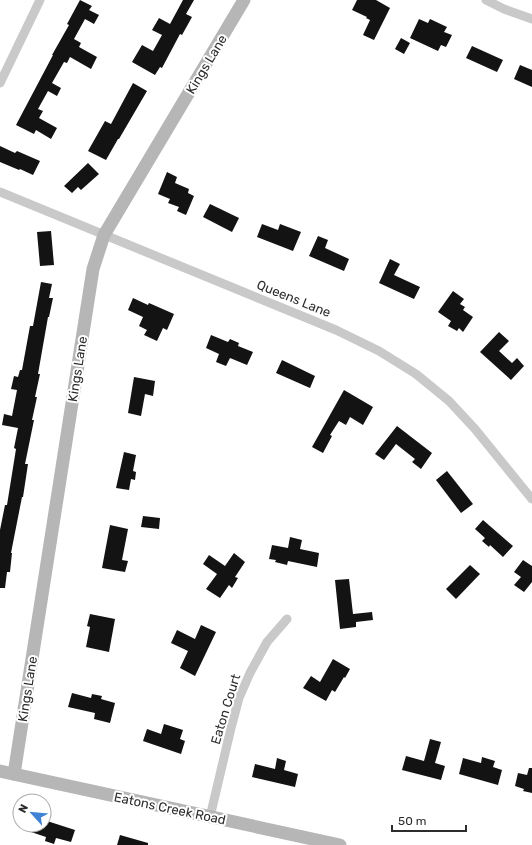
<svg xmlns="http://www.w3.org/2000/svg" width="532" height="845" font-family="Rubik,sans-serif">
  <style>
    .building { fill: #131313 }
    .lines { fill: none; stroke-linecap: round; stroke-linejoin: round }
    .street { stroke: #c9c9c9; stroke-width: 9 }
    .secondary { stroke: #b6b6b6; stroke-width: 13 }
    .labels { text-anchor: middle; stroke-width: 4; stroke-linejoin: round; paint-order: stroke }
    .street-label { font-size: 13px; fill: #2c2c2c; stroke: #fff }
  </style>
  <rect width="100%" height="100%" fill="#fff"/>
  <!-- building -->
  <g class="building">
    <polygon points="80,0 92,6 89,10 99,15 94,24 85,19 74,39 81,43 79,47 97,57 91,69 70,57 67,63 64,62 52,83 61,88 57,96 48,91 38,109 43,111 39,118 57,128 51,139 36,130 34,134 16,125 53,55 52,55 69,25 67,24"/>
    <polygon points="183,0 194,0 186,14 192,17 182,35 180,34 162,68 160,67 155,75 132,62 142,45 153,51 162,35 152,30 159,18 170,24"/>
    <polygon points="357,0 376,0 390,8 374,40 363,35 370,20 366,18 367,17 352,10"/>
    <polygon points="419,19 428,23 430,19 447,27 444,32 452,35 446,47 441,45 438,51 410,38"/>
    <polygon points="401,38 410,43 404,54 395,49"/>
    <polygon points="472,46 503,60 497,72 466,58"/>
    <polygon points="520,65 532,70 532,87 514,79"/>
    <polygon points="133,83 147,91 119,139 118,139 106,160 88,151 105,121 111,124"/>
    <polygon points="0,146 15,153 17,151 40,161 33,175 20,169 19,170 0,162"/>
    <polygon points="88,163 99,174 81,190 78,187 72,193 64,186"/>
    <polygon points="167,172 177,177 175,183 189,189 188,193 194,196 186,215 177,211 179,207 168,203 170,199 158,194"/>
    <polygon points="210,204 239,218 232,232 203,217"/>
    <polygon points="262,224 278,230 280,224 301,232 293,251 257,237"/>
    <polygon points="51,231 54,265 40,266 37,232"/>
    <polygon points="318,236 328,240 325,248 349,259 344,271 309,256"/>
    <polygon points="390,259 400,264 394,275 420,287 414,299 379,283"/>
    <polygon points="41,282 52,284 49,298 53,298 49,317 48,317 38,374 40,374 35,397 37,397 32,420 34,420 25,464 28,464 23,497 22,497 11,553 12,553 10,572 7,572 5,588 0,588 0,530 5,505 7,505 16,449 14,448 18,428 2,425 4,414 12,416 17,390 11,389 14,376 18,377 20,370 22,370 30,326 33,326"/>
    <polygon points="453,291 464,299 460,304 465,307 463,310 473,317 463,332 459,328 457,331 448,326 451,321 438,312"/>
    <polygon points="133,298 148,305 149,303 174,314 167,330 163,328 157,341 144,335 147,330 139,326 143,317 128,310"/>
    <polygon points="499,332 509,341 499,351 512,363 517,358 524,366 511,380 480,352"/>
    <polygon points="211,335 228,342 230,339 239,343 238,346 253,352 247,365 230,358 226,366 216,362 219,354 206,348"/>
    <polygon points="282,360 315,376 310,388 276,373"/>
    <polygon points="134,377 155,381 153,396 145,394 141,416 128,413"/>
    <polygon points="344,390 373,407 363,425 350,417 346,425 339,421 330,435 332,436 323,453 312,447"/>
    <polygon points="397,426 432,453 421,469 412,462 415,459 396,444 384,460 375,454"/>
    <polygon points="124,452 136,455 133,471 136,472 135,480 131,479 129,490 116,488"/>
    <polygon points="447,471 473,504 461,513 436,480"/>
    <polygon points="143,516 160,518 159,529 141,527"/>
    <polygon points="483,520 513,546 503,557 490,545 489,547 482,541 485,538 475,529"/>
    <polygon points="110,525 128,529 122,560 128,561 125,572 102,568"/>
    <polygon points="290,537 302,540 300,549 319,553 317,567 288,561 287,565 275,562 276,560 269,559 272,545 288,548"/>
    <polygon points="234,553 245,562 235,577 238,578 232,588 229,585 220,598 206,589 217,574 203,564 209,555 225,566"/>
    <polygon points="523,560 532,566 532,582 524,592 514,585 521,577 514,572"/>
    <polygon points="470,565 480,574 456,599 446,589"/>
    <polygon points="349,579 353,614 372,612 373,620 356,622 356,627 340,629 335,580"/>
    <polygon points="90,614 115,619 109,652 86,647 90,627 87,626"/>
    <polygon points="201,625 216,632 195,676 180,668 188,651 171,643 177,630 195,639"/>
    <polygon points="333,659 350,669 345,678 344,677 335,692 332,690 326,701 303,688 311,676 320,682"/>
    <polygon points="72,693 91,698 92,694 102,696 101,699 115,703 110,723 94,719 95,713 68,707"/>
    <polygon points="164,724 183,730 180,739 185,741 181,754 143,741 147,729 161,734"/>
    <polygon points="430,739 441,742 435,763 445,766 441,780 402,770 406,756 424,761"/>
    <polygon points="482,757 495,761 493,767 502,770 498,785 459,774 463,758 481,763"/>
    <polygon points="277,758 286,761 284,770 298,774 295,787 252,777 255,764 275,769"/>
    <polygon points="529,768 532,768 532,793 523,791 524,789 515,786 518,773 527,775"/>
    <polygon points="44,820 75,830 71,842 56,838 54,844 45,841 46,837 28,831 30,825 44,825"/>
    <polygon points="120,835 148,843 148,845 117,845"/>
  </g>
  <g class="lines">
    <!-- street -->
    <g class="street">
      <polyline points="486,0 504,9 532,19"/>
      <polyline points="0,83 40,0"/>
      <polyline points="0,192 336,330 379,351 416,374 449,401 475,429 527,493 532,499"/>
      <polyline points="210,817 231,728 239,698 250,673 267,642 287,619"/>
    </g>
    <!-- secondary -->
    <g class="secondary">
      <polyline points="0,771 340,845"/>
      <polyline points="14,774 93,269 104,235 244,0"/>
    </g>
  </g>
  <g class="labels">
    <!-- street labels -->
    <g class="street-label">
      <text transform="translate(206 64) rotate(-59)" y="5">Kings Lane</text>
      <text transform="translate(294 298) rotate(22)" y="5">Queens Lane</text>
      <text transform="translate(77 369) rotate(-81)" y="5">Kings Lane</text>
      <text transform="translate(27 689) rotate(-81)" y="5">Kings Lane</text>
      <text transform="translate(225 709) rotate(-73)" y="5">Eaton Court</text>
      <text transform="translate(170 808) rotate(12)" y="5">Eatons Creek Road</text>
    </g>
  </g>
  <!-- north arrow -->
  <g transform="translate(32 813) rotate(297)"><circle r="19" fill="#ffffff" stroke="#ababab"/>
  <path d="M0-3L7 15L0 10L-7 15Z" fill="#3e83d4"/>
  <text y="-6" font-size="11" font-weight="bold" text-anchor="middle" fill="#2c2c2c">N</text>
  </g>
  <!-- scale -->
  <path d="M392 825v6h74v-6" fill="none" stroke="#2c2c2c" stroke-width="2"/>
  <text x="398" y="825" font-size="12" fill="#2c2c2c" stroke="#ffffff" stroke-width="3" paint-order="stroke">50 m</text>
</svg>
